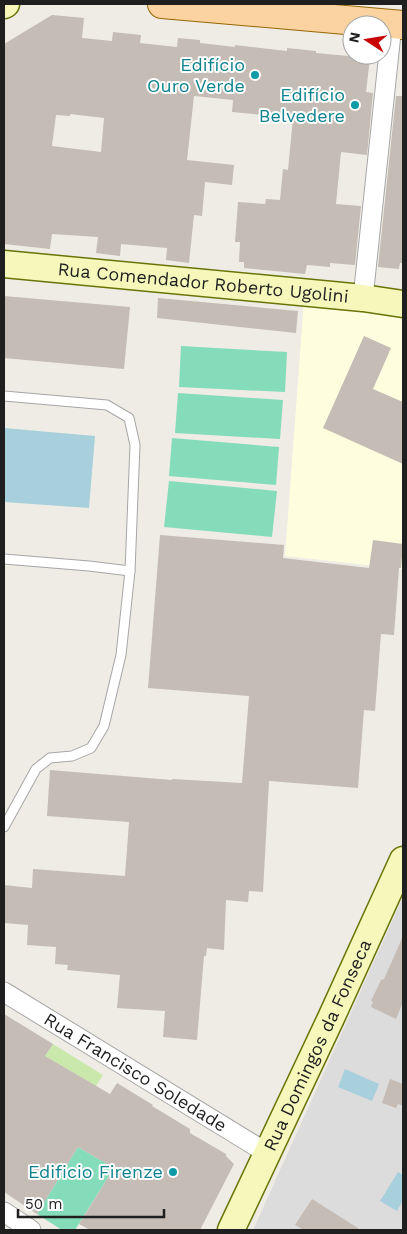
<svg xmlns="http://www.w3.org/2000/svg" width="407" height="1234" font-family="'Work Sans',sans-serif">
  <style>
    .residential { fill: #dddcdc }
    .education { fill: #fefedf }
    .grass { fill: #cae8ac }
    .pitch { fill: #85dcbb }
    .water { fill: #a7d0dc }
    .building { fill: #c4bcb5; fill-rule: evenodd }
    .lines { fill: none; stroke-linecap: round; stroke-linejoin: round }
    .lane-casing { stroke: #a6a6a6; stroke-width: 11 }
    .street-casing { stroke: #a6a6a6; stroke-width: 21 }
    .secondary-casing { stroke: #687407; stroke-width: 29 }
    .primary-casing { stroke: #966604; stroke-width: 30 }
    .lane { stroke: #fff; stroke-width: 9 }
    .street { stroke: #fff; stroke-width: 19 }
    .secondary { stroke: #f5f8ba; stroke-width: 26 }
    .primary { stroke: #fad3a0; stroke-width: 28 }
    .culture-dot { fill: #0f9aa8; stroke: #fff; stroke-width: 2 }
    .labels { text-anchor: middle; stroke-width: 4; stroke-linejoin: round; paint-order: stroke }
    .culture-label { font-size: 18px; fill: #0d838f; stroke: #fff; text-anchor: end }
    .street-label { font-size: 18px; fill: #1f1f1f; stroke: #fff }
  </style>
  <rect width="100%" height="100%" fill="#efece5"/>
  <!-- residential -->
  <polygon class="residential" points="403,897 403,1230 253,1230 371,968"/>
  <!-- education -->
  <polygon class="education" points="304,300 403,310 403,569 285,556"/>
  <!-- grass -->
  <polygon class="grass" points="53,1044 103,1075 96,1086 45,1056"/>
  <!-- pitch -->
  <g class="pitch">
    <polygon points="181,346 287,352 285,392 179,387"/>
    <polygon points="178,393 283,400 280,439 175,433"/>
    <polygon points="172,438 279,447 276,485 169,476"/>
    <polygon points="169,481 277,491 272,537 164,527"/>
    <polygon points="78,1147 114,1168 75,1230 62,1230 37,1214"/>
  </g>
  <!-- water -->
  <g class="water">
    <polygon points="4,428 95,436 89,508 4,502"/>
    <polygon points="345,1069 379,1084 372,1101 338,1087"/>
    <polygon points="398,1172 403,1175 403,1200 397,1211 380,1201"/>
  </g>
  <!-- building -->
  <g class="building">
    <path d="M52 15 84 18 82 38 112 41 113 32 141 35 140 43 177 47 178 38 200 40V43L235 47V45L287 51V48L316 51V53L370 58 366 92 373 93 367 155 341 152 336 204 361 206 355 265 330 263V267L307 265 305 274 244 268V262H239L240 242H235L238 202 265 204 266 199 280 200 283 169 288 170 293 118 232 112 233 100 194 96 187 160 234 165 232 185 205 182 202 216 194 215 189 263 166 260 167 248 121 244 120 256 96 253 98 237 52 234 50 249 4 244V44ZM70 114 104 118 101 152 52 146 56 115 70 116Z"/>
    <polygon points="396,96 403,96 403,263 400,263 399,269 378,267"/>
    <polygon points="4,296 130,307 124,369 4,358"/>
    <polygon points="158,298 298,311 296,333 157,318"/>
    <polygon points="364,336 391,348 373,389 403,402 403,464 323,428"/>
    <polygon points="160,535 284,545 283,558 369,568 373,540 403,544 401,568 399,568 394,635 381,634 375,711 364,710 358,788 269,781 263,892 249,891 248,902 226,900 224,950 207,948 206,956 204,956 197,1040 163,1037 165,1011 117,1008 120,975 67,970 68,965 55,964 56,947 27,945 28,925 4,923 4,885 32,888 33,869 125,876 129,822 47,816 50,770 172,780 172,779 242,783 249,696 148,688"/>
    <polygon points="403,936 403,1002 396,1019 371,1007 373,1002 371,1001 381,980 384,979"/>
    <polygon points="4,1014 53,1044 45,1056 110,1094 117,1083 153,1105 152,1106 190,1129 190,1133 226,1154 226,1156 234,1164 200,1230 90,1230 79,1224 114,1168 78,1147 37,1214 4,1192"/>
    <polygon points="390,1079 403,1084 403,1106 398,1104 396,1108 382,1103"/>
    <polygon points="312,1199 361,1230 304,1230 295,1225"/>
  </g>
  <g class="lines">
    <defs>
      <g id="lane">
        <polyline points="4,396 107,405 129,418 135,445 130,571"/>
        <polyline points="4,559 89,566 130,571 121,655 104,726 91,748 72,756 50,758 36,769 4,827"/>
      </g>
      <g id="street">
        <polyline points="363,298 392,24"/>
        <path id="s1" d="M4 992 267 1153"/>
        <polyline points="4,1212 31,1230"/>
      </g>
      <g id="secondary">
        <polyline points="4,5 6,4"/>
        <path id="s2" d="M4 264 363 298 403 304"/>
        <path id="s3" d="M231 1230 331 1018 403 860"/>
      </g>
      <polyline id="primary" points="162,4 403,25"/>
    </defs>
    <!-- lane casing -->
    <use href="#lane" class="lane-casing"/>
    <!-- street casing -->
    <use href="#street" class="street-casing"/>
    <!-- secondary casing -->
    <use href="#secondary" class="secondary-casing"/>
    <!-- primary casing -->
    <use href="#primary" class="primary-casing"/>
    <!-- lane -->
    <use href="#lane" class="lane"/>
    <!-- street -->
    <use href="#street" class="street"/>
    <!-- secondary -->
    <use href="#secondary" class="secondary"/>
    <!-- primary -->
    <use href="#primary" class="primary"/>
  </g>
  <!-- markers -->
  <g class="culture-dot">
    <circle cx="255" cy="75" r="5"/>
    <circle cx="355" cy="105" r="5"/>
    <circle cx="173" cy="1172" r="5"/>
  </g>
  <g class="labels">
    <!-- culture labels -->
    <g class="culture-label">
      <text x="245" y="71">Edifício<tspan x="245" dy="21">Ouro Verde</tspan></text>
      <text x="345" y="101">Edifício<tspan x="345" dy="21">Belvedere</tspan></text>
      <text x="163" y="1178">Edificio Firenze</text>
    </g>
    <!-- street labels -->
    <g class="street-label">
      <text dy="6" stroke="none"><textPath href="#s2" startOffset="200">Rua Comendador Roberto Ugolini</textPath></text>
      <text dy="6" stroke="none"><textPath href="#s3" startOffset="204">Rua Domingos da Fonseca</textPath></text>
      <text dy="6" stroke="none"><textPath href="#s1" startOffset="154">Rua Francisco Soledade</textPath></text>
    </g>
  </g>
  <!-- border -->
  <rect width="407" height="1234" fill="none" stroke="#1f1f1f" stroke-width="10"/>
  <!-- north arrow -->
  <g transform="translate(367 40) rotate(282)"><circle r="24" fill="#ffffff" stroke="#a5a5a5"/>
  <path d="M0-4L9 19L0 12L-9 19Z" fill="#c80505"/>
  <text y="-8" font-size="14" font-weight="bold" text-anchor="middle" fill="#1f1f1f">N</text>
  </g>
  <!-- scale -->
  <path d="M18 1209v8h146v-8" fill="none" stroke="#1f1f1f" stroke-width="2.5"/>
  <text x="25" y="1209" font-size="15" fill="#1f1f1f" stroke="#ffffff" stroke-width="4" paint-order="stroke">50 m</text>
</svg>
